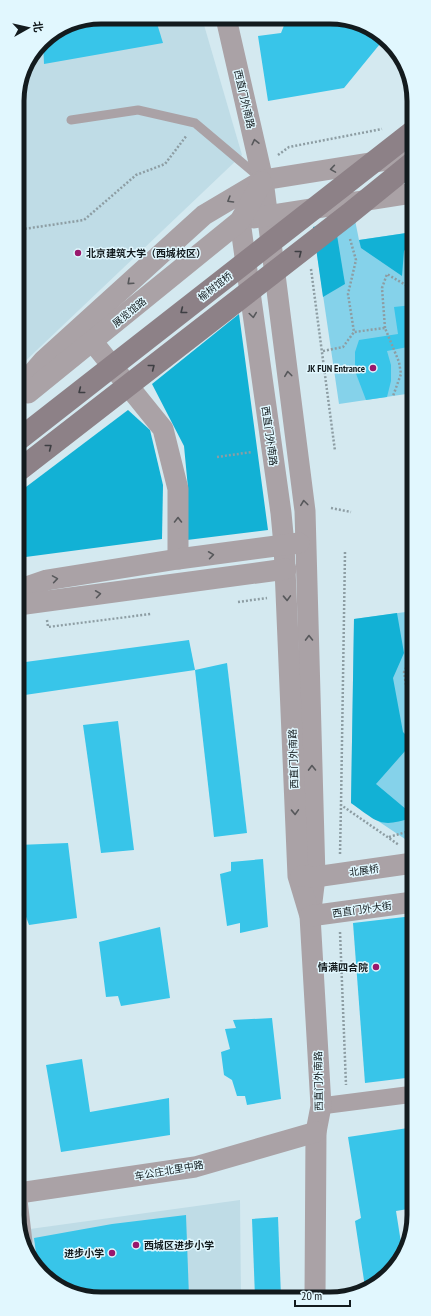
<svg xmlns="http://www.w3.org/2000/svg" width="431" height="1316" font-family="'PT Sans Narrow','Noto Sans SC',sans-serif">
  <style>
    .built { fill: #bfdce6 }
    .green { fill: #85d2ea }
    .forest { fill: #12b1d5 }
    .building { fill: #38c5e9 }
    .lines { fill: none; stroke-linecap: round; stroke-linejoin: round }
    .path { stroke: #8d9da3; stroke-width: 2.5; stroke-dasharray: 2 2; stroke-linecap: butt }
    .service { stroke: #aaa2a6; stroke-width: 9 }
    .minor { stroke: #aaa2a6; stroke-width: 17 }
    .tertiary { stroke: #aaa2a6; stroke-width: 21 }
    .secondary-bridge { stroke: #8d8187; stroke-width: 22 }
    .oneway { stroke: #57585b }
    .oneway2 { stroke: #3e3f43 }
    .poi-dot { fill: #99186d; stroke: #e1f7fe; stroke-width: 1.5 }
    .labels { text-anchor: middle; stroke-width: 3; stroke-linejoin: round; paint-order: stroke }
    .street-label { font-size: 10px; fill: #131b1e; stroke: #e1f7fe }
    .poi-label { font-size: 10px; font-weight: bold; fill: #131b1e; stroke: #e1f7fe; text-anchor: end }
    .rim { fill: none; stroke: #131b1e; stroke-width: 5 }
  </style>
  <rect width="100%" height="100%" fill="#d4e9f0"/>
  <!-- built -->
  <g class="built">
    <polygon points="101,17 202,18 242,155 18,368 17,95 26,64 45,38 69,23"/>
    <polygon points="240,1200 241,1297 84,1297 41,1274 34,1261 30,1229"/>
  </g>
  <!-- green -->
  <g class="green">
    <polygon points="355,220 359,240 413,232 413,393 339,404 313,227"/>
    <polygon points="413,611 413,840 408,841 351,803 354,619"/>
  </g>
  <!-- forest -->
  <g class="forest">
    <polygon points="335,223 345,284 323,297 313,227"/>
    <polygon points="413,232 413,239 404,251 402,276 361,248 359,240"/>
    <polygon points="239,314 268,530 187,540 188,488 184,446 152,384"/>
    <polygon points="128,410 150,430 163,485 162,539 18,558 18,493"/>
    <path d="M397 613 404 653 393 678 403 732 413 742 376 784 413 815V817C380 829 378 822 351 803L354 619Z"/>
  </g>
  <!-- building -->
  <g class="building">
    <polygon points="102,17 155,17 163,43 44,64 43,41 45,38 69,23"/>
    <polygon points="287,18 347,19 384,39 344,88 268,101 258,36 281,33"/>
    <polygon points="413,305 413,346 387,351 391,365 391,381 387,397 366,400 355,371 355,352 359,340 398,334 394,307"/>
    <polygon points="189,640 195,670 18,696 18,663"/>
    <polygon points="227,663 247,833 214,837 195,670"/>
    <polygon points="118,721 134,850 101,853 83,725"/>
    <polygon points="68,843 77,918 29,925 25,914 18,917 18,845"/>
    <polygon points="263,859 268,927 240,933 240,923 227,926 220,874 231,871 231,862"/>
    <polygon points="413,916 414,1077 365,1083 353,923"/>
    <polygon points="160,927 170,998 121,1006 118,996 106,997 99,942"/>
    <polygon points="272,1018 281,1099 247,1105 245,1096 237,1096 232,1080 224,1075 221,1052 230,1049 225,1029 236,1028 233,1020"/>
    <polygon points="82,1059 90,1112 169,1098 170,1135 61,1152 46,1065"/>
    <polygon points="408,1128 414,1164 414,1208 396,1211 402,1249 393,1271 365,1287 355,1221 361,1218 348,1137"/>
    <polygon points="186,1215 189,1297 84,1297 41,1274 38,1268 34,1238 112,1224"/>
    <polygon points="278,1217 281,1297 255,1297 252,1219"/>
  </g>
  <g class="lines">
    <!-- path -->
    <g class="path">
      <polyline points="278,155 289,147 382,129"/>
      <polyline points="17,230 84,220 136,175 165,164 187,135"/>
      <polyline points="350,239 356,260 348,294 354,332 385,328 399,362 401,374 393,396"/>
      <polyline points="311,269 335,451"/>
      <polyline points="385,328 382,288 387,274 409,287 407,260 413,248"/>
      <polyline points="323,351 343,347 354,332"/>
      <polyline points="217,457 252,452"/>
      <polyline points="331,508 351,512"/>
      <polyline points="345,552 341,805 399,845"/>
      <polyline points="238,602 267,598"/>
      <polyline points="47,620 48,627 151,614"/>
      <polyline points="413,653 404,672 413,730"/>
      <polyline points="389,837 413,830"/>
      <polyline points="340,854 341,805"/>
      <polyline points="340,932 346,1085"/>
    </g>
    <!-- service -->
    <polyline class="service" points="71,120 138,110 195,123 259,177"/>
    <!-- minor -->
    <g class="minor">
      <polyline points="321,1106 414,1094"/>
      <polyline points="19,1200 24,1242"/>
    </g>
    <!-- tertiary -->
    <g class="tertiary">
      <polyline points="226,18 263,180 305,511 315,877 311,910"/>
      <polyline points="254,218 413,193"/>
      <polyline points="240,221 281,513 284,545 298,876 310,916 321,1106 316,1132 315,1297"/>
      <polyline points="92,341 163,429 178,489 178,559"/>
      <polyline points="18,390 44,360 204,215 263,180 413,156"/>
      <polyline points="28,393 240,221 262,182"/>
      <polyline points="18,590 47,580 178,559 299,543"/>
      <polyline points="18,605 286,569"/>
      <polyline points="301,876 315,877 413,863"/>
      <polyline points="310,916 413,902"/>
      <polyline points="19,1193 195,1167 316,1132"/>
    </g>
    <!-- secondary-bridge -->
    <g class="secondary-bridge">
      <polyline points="18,440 412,132"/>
      <polyline points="18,471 349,214 413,162"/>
    </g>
  </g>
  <!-- one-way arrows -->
  <defs><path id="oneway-chevron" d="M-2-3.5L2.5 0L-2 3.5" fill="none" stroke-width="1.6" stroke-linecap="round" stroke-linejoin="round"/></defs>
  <g class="oneway">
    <use href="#oneway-chevron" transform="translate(255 142) rotate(-103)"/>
    <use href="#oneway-chevron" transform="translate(333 169) rotate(171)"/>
    <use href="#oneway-chevron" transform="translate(230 200) rotate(149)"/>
    <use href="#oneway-chevron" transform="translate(130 282) rotate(138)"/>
    <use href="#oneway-chevron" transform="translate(253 315) rotate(82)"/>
    <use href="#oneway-chevron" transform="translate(288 374) rotate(-97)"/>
    <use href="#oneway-chevron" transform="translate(304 503) rotate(-97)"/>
    <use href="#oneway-chevron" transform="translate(178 520) rotate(-90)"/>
    <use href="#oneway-chevron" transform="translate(211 555) rotate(-8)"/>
    <use href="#oneway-chevron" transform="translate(55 579) rotate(-9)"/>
    <use href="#oneway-chevron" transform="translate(98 594) rotate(-8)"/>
    <use href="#oneway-chevron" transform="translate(287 598) rotate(88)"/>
    <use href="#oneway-chevron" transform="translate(309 638) rotate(-91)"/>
    <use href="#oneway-chevron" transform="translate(312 768) rotate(-91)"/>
    <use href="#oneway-chevron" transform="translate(295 812) rotate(88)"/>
  </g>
  <g class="oneway2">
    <use href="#oneway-chevron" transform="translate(299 253) rotate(-38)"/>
    <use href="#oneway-chevron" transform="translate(183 311) rotate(142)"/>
    <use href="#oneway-chevron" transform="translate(152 367) rotate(-38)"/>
    <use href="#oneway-chevron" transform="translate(81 391) rotate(142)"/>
    <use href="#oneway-chevron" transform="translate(49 447) rotate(-38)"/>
  </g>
  <!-- markers -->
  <g class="poi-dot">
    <circle cx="78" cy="253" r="4"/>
    <circle cx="373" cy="368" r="4"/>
    <circle cx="376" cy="967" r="4"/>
    <circle cx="136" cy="1245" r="4"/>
    <circle cx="112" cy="1253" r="4"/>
  </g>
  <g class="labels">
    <!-- street labels -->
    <g class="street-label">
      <text transform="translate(245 99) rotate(77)" y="4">西直门外南路</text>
      <text transform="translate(215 286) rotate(-38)" y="4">榆树馆桥</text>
      <text transform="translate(129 312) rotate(-39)" y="4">展览馆路</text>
      <text transform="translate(270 436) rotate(82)" y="4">西直门外南路</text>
      <text transform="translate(293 759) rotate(-92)" y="4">西直门外南路</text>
      <text transform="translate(364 870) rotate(-8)" y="4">北展桥</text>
      <text transform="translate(362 909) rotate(-8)" y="4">西直门外大街</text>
      <text transform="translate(318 1081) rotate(-91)" y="4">西直门外南路</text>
      <text transform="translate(169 1170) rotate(-10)" y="4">车公庄北里中路</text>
    </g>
    <!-- poi labels -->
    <g class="poi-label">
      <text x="86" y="257" text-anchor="start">北京建筑大学（西城校区）</text>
      <text x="365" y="372">JK FUN Entrance</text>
      <text x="368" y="971">情满四合院</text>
      <text x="144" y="1249" text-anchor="start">西城区进步小学</text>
      <text x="104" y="1257">进步小学</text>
    </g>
  </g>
  <!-- crop -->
  <path d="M0 0H431V1316H0ZM101 24H330A77 77 0 0 1 407 101V1215A77 77 0 0 1 330 1292H101A77 77 0 0 1 24 1215V101A77 77 0 0 1 101 24Z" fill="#e1f7fe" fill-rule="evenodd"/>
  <path class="rim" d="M101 24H330A77 77 0 0 1 407 101V1215A77 77 0 0 1 330 1292H101A77 77 0 0 1 24 1215V101A77 77 0 0 1 101 24Z"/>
  <!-- north arrow -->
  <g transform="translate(28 28) rotate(82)" stroke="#e1f7fe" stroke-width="3" paint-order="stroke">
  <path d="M0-3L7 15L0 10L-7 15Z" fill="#131b1e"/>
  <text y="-6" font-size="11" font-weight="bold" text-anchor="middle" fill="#131b1e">北</text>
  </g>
  <!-- scale -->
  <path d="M295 1300v6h55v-6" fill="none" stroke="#131b1e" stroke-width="2"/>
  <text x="301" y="1300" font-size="12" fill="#131b1e" stroke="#e1f7fe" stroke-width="3" paint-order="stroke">20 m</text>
</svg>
